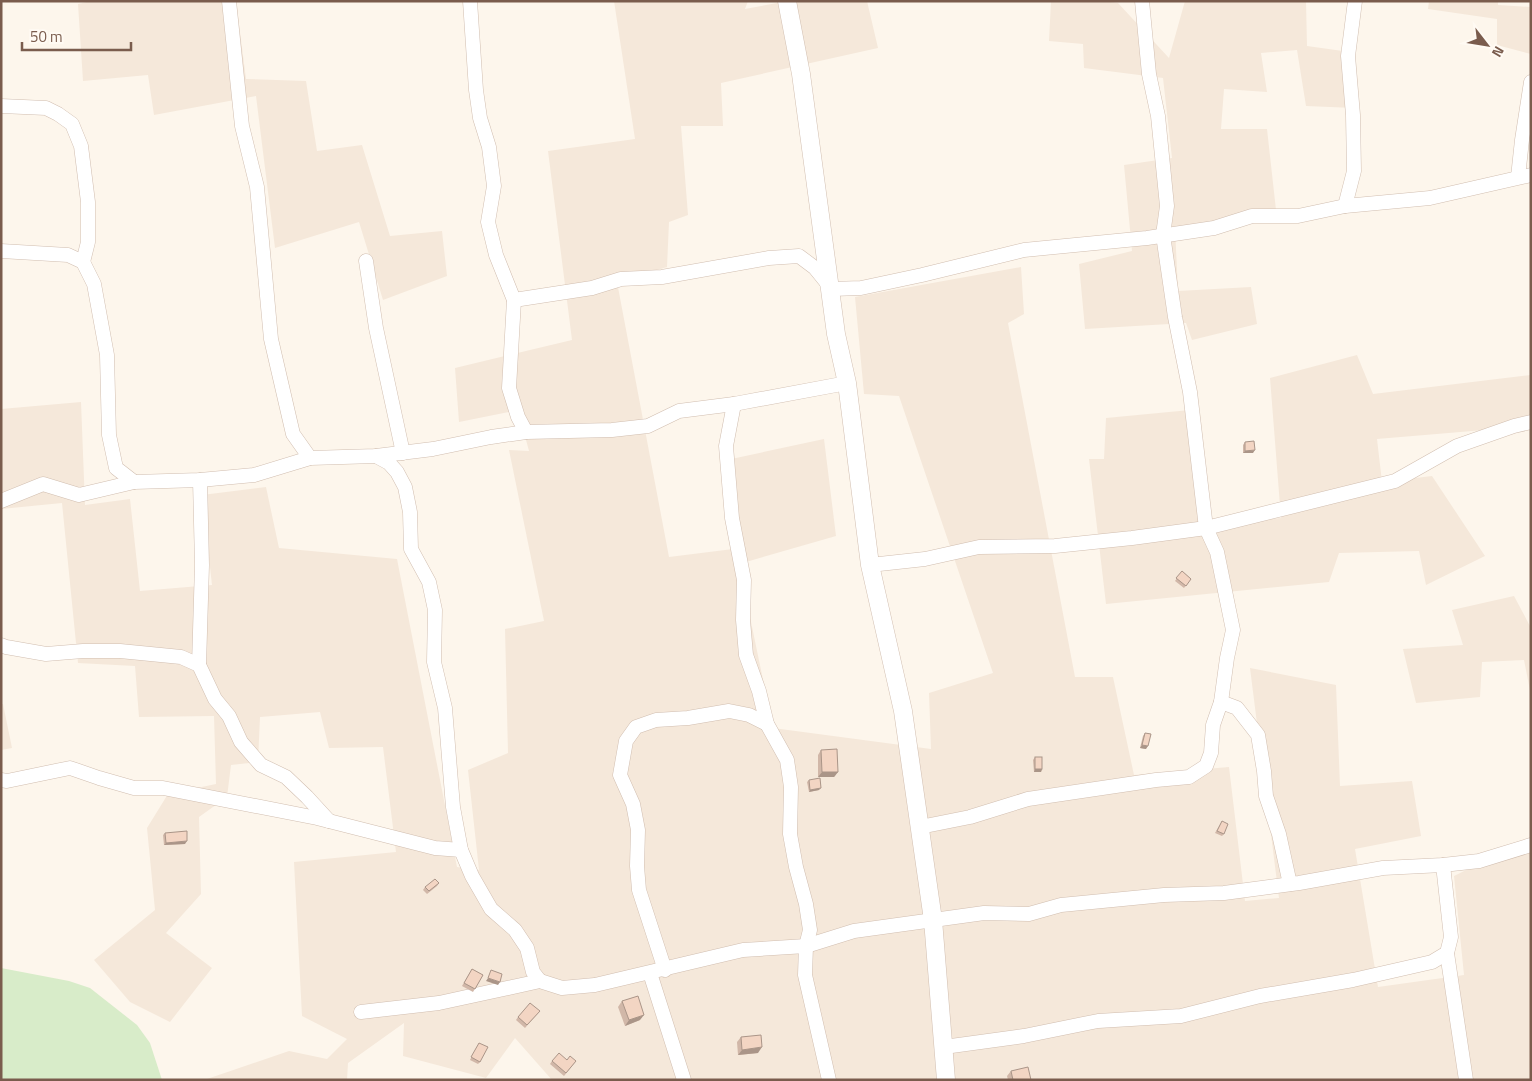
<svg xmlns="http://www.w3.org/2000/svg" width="1532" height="1081" font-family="'Titillium Web',sans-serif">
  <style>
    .residential { fill: #f5e8da }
    .green { fill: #d8ecc9 }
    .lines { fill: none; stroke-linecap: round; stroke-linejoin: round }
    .minor-casing { stroke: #d1beb0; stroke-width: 15 }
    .tertiary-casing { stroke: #d1beb0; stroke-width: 19 }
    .minor { stroke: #fff; stroke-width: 14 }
    .tertiary { stroke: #fff; stroke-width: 18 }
    .wall { fill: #d1b7a8 }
    .shaded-wall { fill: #aa9588 }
    .building { fill: #f3d5c3; stroke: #aa9588 }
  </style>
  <rect width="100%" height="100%" fill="#fdf6ec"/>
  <!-- residential -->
  <g class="residential">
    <polygon points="91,1 236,1 246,79 306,81 317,151 362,145 390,236 442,231 447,276 383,300 359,222 275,248 256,96 154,115 148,75 83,81 78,4"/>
    <polygon points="614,1 748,1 745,9 788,1 867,1 878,48 721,83 723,126 681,126 688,215 669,222 667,267 617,282 669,557 733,549 722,461 824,439 836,536 739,564 773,728 931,749 929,693 993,673 899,396 864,394 855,297 1021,267 1024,314 1008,323 1075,677 1113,677 1134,775 1229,767 1245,901 1279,898 1250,668 1336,685 1340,786 1412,781 1421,836 1355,849 1378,987 1464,975 1454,876 1531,838 1531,1080 552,1080 515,1038 486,1078 403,1056 404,1023 348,1063 347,1080 204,1080 289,1051 327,1059 347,1039 302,1016 294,862 396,852 383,747 329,748 320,712 260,717 258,762 231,765 227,797 199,817 201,894 166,933 212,968 170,1022 130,1002 94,960 155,910 147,828 168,794 216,784 214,716 139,717 135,666 78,663 62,503 1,509 1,409 81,402 85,505 130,499 140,591 212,585 202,495 266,487 279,548 397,559 457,867 479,870 468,770 508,753 505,629 544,621 509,450 529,451 518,410 459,422 455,368 572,340 548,151 635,139"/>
    <polygon points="1051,1 1103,1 1118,3 1169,58 1185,1 1306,1 1307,46 1350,52 1354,108 1306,106 1297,50 1261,53 1267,92 1224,89 1221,129 1267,129 1276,210 1175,228 1178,291 1251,287 1257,324 1192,340 1186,323 1085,329 1079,264 1132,251 1124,165 1172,158 1163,78 1084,68 1083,44 1049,41"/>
    <polygon points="1429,1 1498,1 1498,5 1531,7 1531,54 1497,45 1497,19 1428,9"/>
    <polygon points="1357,355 1373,394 1531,375 1531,426 1377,439 1382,482 1432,476 1485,556 1426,585 1419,551 1339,553 1329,582 1106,604 1089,459 1104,459 1106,418 1190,410 1203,525 1281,518 1270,378"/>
    <polygon points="1514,596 1531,628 1531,695 1524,660 1482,662 1480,697 1416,703 1403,649 1463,645 1452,610"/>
    <polygon points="1,704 3,704 12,748 1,750"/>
  </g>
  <!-- green -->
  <polygon class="green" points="1,968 69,981 90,988 137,1025 150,1043 162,1080 1,1080"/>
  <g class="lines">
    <defs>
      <g id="minor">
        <polyline points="229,1 242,126 257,187 271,339 293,434 310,458"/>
        <polyline points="470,1 476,90 480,118 489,147 494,186 488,222 496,255 514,300 509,388 518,417 526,432"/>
        <polyline points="1,106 46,108 58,114 72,124 81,146 88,202 88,242 83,262"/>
        <polyline points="1518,177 1522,140 1531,82"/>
        <polyline points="1345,206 1354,171 1353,115 1348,56 1355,1"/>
        <polyline points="1,251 68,255 83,262 94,284 107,355 109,435 116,468 134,482"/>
        <polyline points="366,261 376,328 403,453"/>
        <polyline points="514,300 592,288 621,279 662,277 769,258 799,256 815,268 832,289 861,288 922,275 1024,250 1147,238 1214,228 1252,216 1298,216 1345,206 1430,198 1531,175"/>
        <polyline points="734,404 726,446 732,518 744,580 743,620 746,655 759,691 767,724 787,760 791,787 790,834 796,867 806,904 810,930 806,946 805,975 829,1080"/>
        <polyline points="376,456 389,463 397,472 405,487 410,512 411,549 429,582 435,610 434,662 445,708 453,807 461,850 472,876 491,909 515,930 527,948 533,972 540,981"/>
        <polyline points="1,501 43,484 79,495 134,482 200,480 254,475 310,458 376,456 433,449 491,437 526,432 612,430 648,426 679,411 734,404 847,383"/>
        <polyline points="870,565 925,559 979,547 1055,546 1132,538 1206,528 1395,481 1457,446 1514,426 1531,422"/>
        <polyline points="1,645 6,647 46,654 83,651 120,651 181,657 199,665 215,699 229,716 241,742 261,765 286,777 307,797 329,821"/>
        <polyline points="199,665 202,565 200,480"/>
        <polyline points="1221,702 1237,708 1258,735 1264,771 1266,796 1279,834 1290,884"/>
        <polyline points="1,780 7,781 70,768 99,778 134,788 163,788 317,818 435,848 461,850"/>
        <polyline points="920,827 970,817 1028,799 1156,780 1189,777 1206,766 1211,753 1213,725 1221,702 1227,658 1233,630 1217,552 1206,528 1190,392 1175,317 1163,235 1167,206 1158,116 1149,74 1142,1"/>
        <polyline points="1447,953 1466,1080"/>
        <polyline points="665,970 639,890 637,866 638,830 633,804 620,775 626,741 636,727 656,720 688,718 729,711 749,715 767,724"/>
        <polyline points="650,973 684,1080"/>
        <polyline points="361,1012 439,1003 540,981 562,988 595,985 743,950 806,946 854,931 984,913 1029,914 1061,905 1164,895 1224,893 1299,883 1383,868 1443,865 1479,861 1531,845"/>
        <polyline points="944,1047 1024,1036 1098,1021 1181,1016 1260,996 1353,980 1432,962 1447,953 1451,937 1443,865"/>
      </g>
      <polyline id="tertiary" points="787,1 801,74 836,334 847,383 870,565 903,711 933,920 946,1080"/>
    </defs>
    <!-- minor casing -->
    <use href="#minor" class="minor-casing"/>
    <!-- tertiary casing -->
    <use href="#tertiary" class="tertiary-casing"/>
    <!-- minor -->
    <use href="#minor" class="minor"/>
    <!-- tertiary -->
    <use href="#tertiary" class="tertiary"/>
  </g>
  <!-- wall -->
  <g class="wall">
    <polygon points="1245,442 1253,453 1243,453 1243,445"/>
    <polygon points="1182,571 1191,579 1184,588 1175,581"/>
    <polygon points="1145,733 1146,749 1140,748 1143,736"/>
    <polygon points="821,750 838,772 834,777 818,777 818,755"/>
    <polygon points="1035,757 1042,769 1041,772 1034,772 1033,760"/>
    <polygon points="809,780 819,790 809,792 807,782"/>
    <polygon points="1222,821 1224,834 1222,836 1215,833"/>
    <polygon points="165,833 185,844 164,845 163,835"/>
    <polygon points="439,883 437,886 427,894 423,890 425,887"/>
    <polygon points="472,969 483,975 473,992 462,986"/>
    <polygon points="622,1001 640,1020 625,1026 618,1007"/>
    <polygon points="540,1011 525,1028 516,1020 518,1017"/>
    <polygon points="741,1037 758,1053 738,1055 737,1042"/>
    <polygon points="479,1043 480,1062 478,1064 470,1060"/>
    <polygon points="567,1060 576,1061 564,1076 550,1064 552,1061"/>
    <polygon points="1011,1071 1031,1080 1008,1080 1007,1076"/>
  </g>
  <!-- shaded-wall -->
  <g class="shaded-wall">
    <polygon points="1255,450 1253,453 1243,453 1245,451"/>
    <polygon points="1142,745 1148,746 1146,749 1140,748"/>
    <polygon points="1035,769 1042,769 1041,772 1034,772"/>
    <polygon points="822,772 838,772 834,777 818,777"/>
    <polygon points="821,788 819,790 809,792 810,790"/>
    <polygon points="187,841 185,844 164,845 166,843"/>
    <polygon points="488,978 500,982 498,985 486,981"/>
    <polygon points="644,1015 640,1020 625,1026 629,1020"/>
    <polygon points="762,1047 758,1053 738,1055 742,1050"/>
  </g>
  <!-- building -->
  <g class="building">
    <polygon points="1254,441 1255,450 1245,451 1245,442"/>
    <polygon points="1182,571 1191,579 1186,586 1176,578"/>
    <polygon points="1145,733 1151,734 1148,746 1142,745"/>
    <polygon points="837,749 838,772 822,772 821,750"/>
    <rect x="1035" y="757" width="7" height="12"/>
    <polygon points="820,778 821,788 810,790 809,780"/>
    <polygon points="1222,821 1228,824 1224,834 1217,831"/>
    <polygon points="187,831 187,841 166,843 165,833"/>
    <polygon points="435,879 439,883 429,891 425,887"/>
    <polygon points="472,969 483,975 475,989 464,983"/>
    <polygon points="491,970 502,974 500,982 488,978"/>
    <polygon points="638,996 644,1015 629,1020 622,1001"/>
    <polygon points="530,1003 540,1011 527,1025 518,1017"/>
    <polygon points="761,1035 762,1047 742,1050 741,1037"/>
    <polygon points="479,1043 488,1047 480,1062 471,1057"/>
    <polygon points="559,1053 567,1060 570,1056 576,1061 566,1073 552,1061"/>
    <polygon points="1028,1067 1031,1080 1013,1080 1011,1071"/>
  </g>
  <!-- border -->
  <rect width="1532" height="1081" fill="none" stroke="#7a5c4d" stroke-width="5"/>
  <!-- north arrow -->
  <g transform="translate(1487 45) rotate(121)" stroke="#fffaf3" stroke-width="4" paint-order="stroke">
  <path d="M0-4L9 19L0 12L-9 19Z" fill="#7a5c4d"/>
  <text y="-8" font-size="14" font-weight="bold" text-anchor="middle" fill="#7a5c4d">N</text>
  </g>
  <!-- scale -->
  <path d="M22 42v8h109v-8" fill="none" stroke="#7a5c4d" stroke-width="2.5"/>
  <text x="30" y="42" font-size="15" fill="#7a5c4d" stroke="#fffaf3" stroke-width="4" paint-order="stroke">50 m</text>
</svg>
